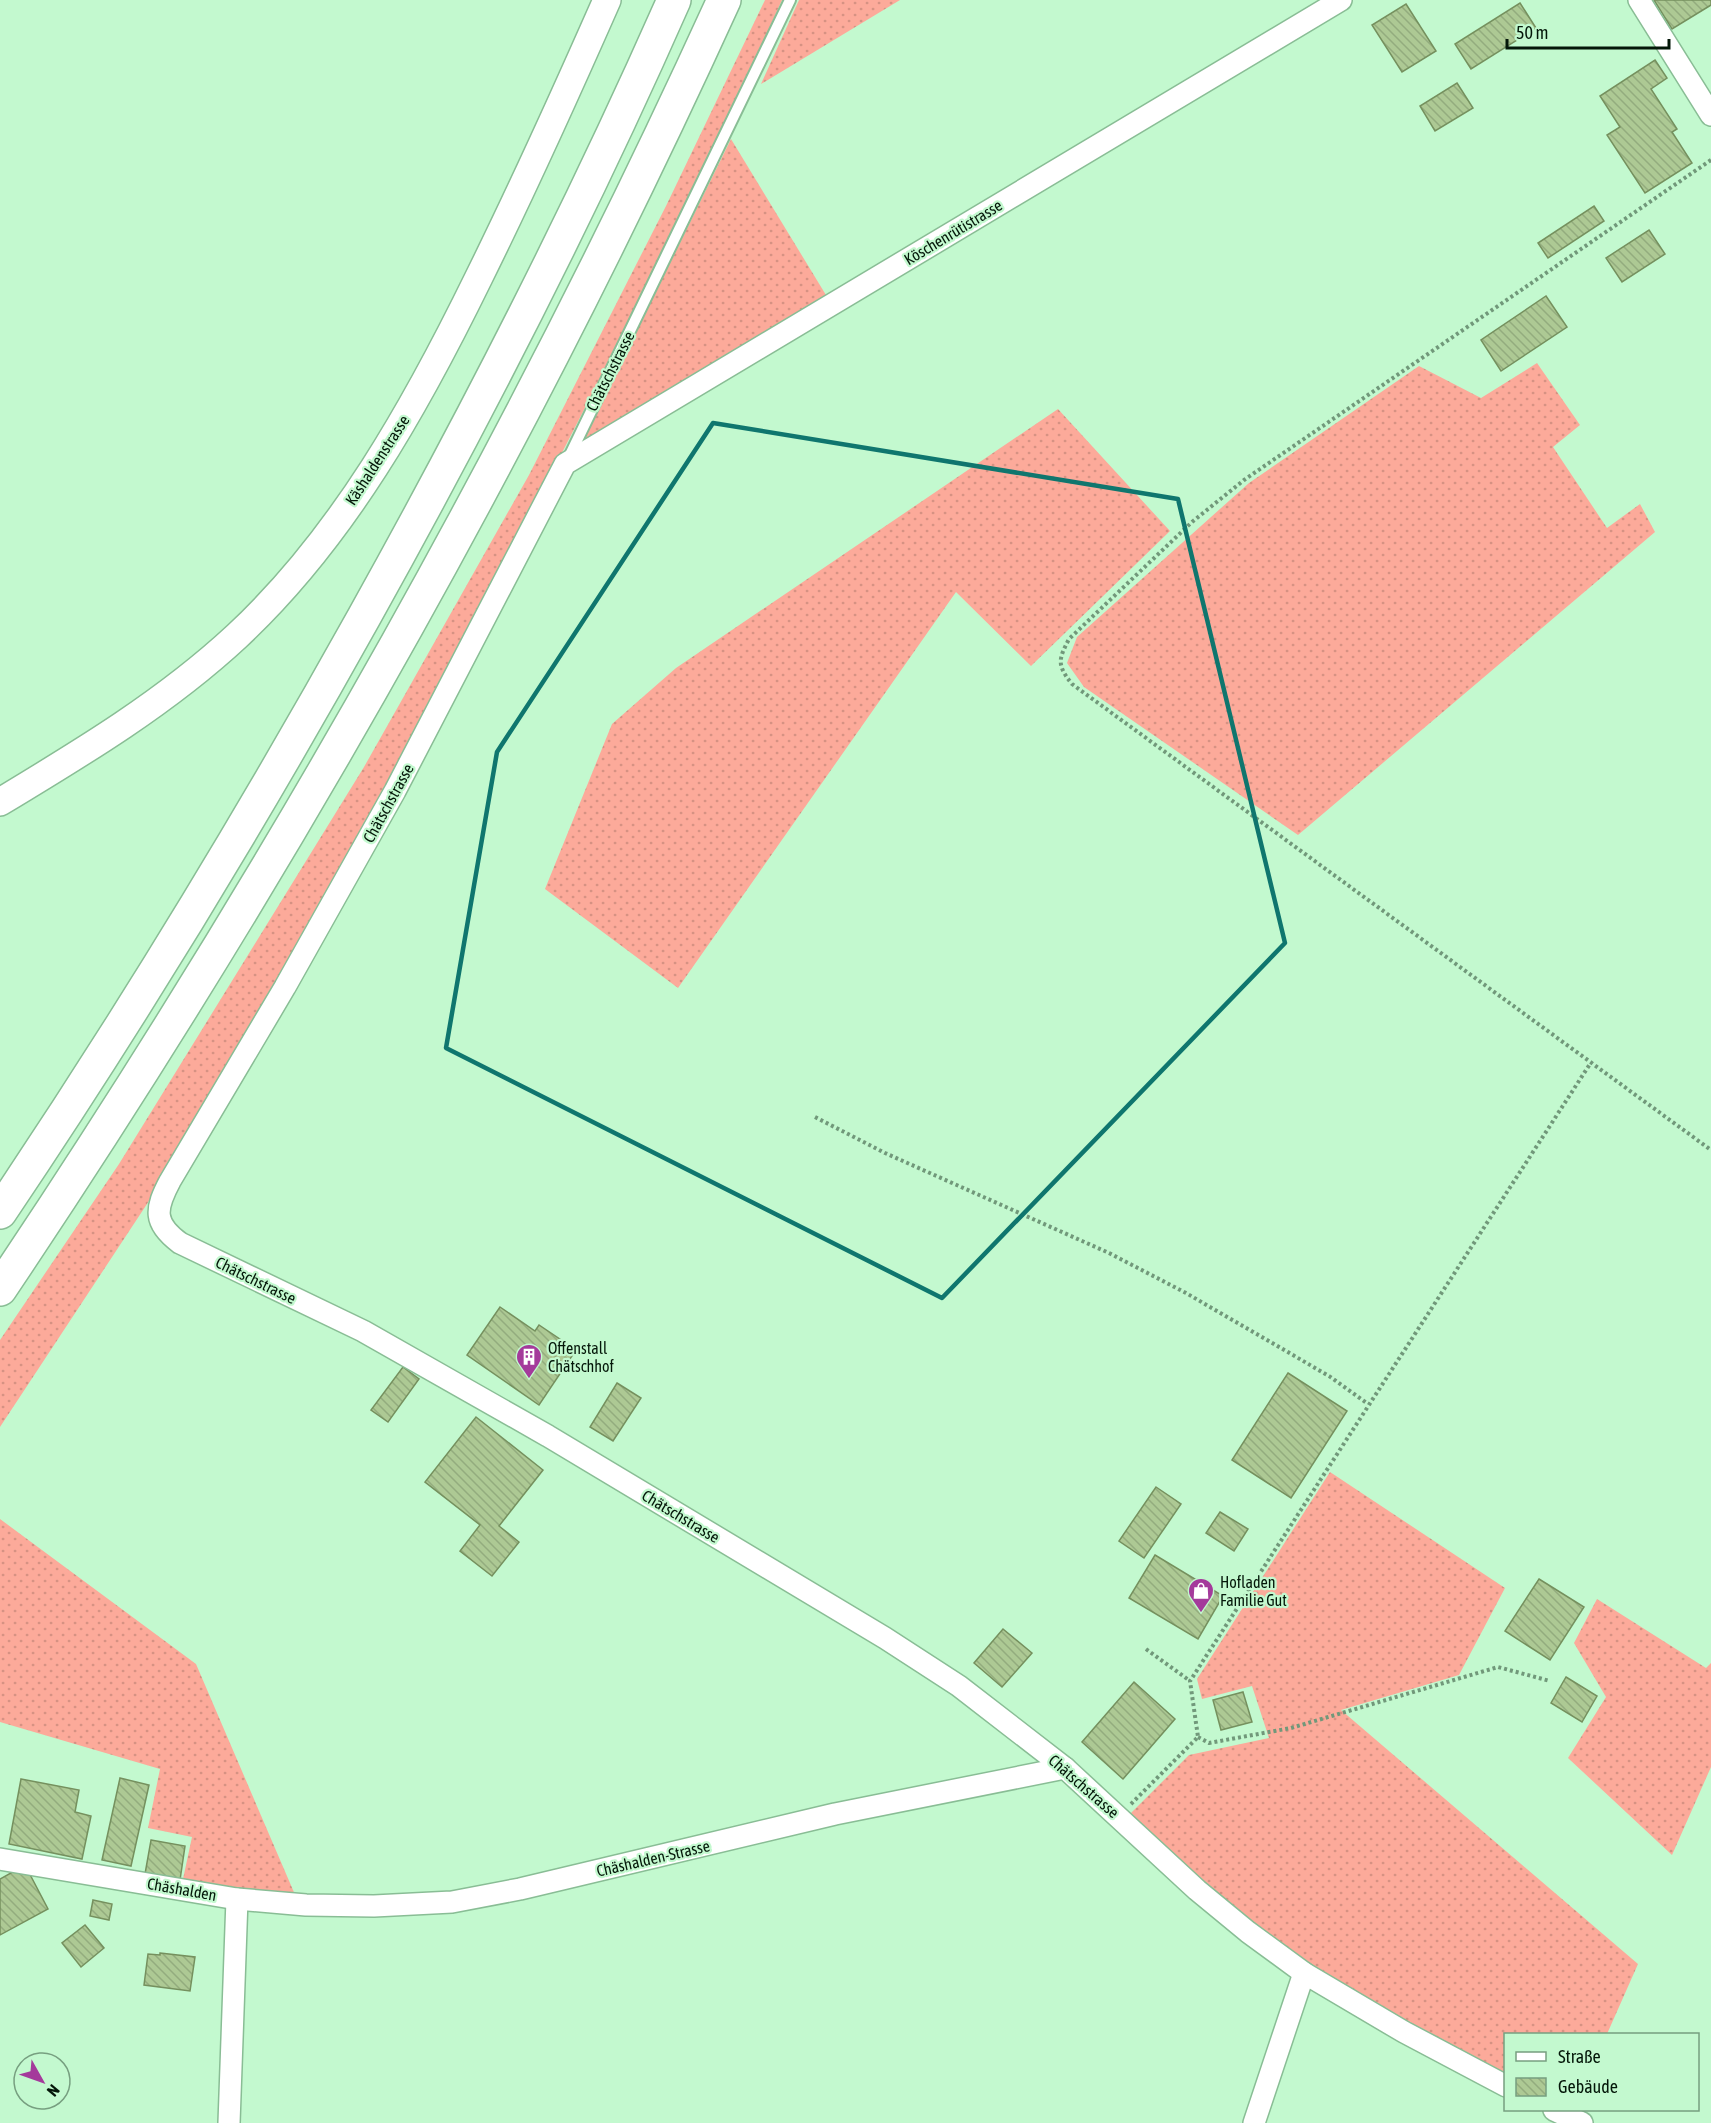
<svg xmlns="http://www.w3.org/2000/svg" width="1711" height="2123" font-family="'Asap Condensed',sans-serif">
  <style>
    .grass { fill: url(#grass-dots) }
    .building { fill: url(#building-back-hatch); stroke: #75905e; stroke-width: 1.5 }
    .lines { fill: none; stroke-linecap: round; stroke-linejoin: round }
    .service-casing { stroke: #89bd95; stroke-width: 14 }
    .minor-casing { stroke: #89bd95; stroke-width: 24 }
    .tertiary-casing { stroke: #89bd95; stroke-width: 30 }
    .motorway-casing { stroke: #89bd95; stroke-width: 36 }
    .path { stroke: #71987a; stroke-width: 4; stroke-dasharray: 3 3; stroke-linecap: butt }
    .service { stroke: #fff; stroke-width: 10 }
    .minor { stroke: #fff; stroke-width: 21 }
    .tertiary { stroke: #fff; stroke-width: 27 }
    .motorway { stroke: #fff; stroke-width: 33 }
    .marked { fill: none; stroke: #0f766e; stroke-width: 4.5; stroke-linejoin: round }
    .labels { text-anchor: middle; stroke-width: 4.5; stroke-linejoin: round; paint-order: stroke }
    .street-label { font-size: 16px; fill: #041709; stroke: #c3f9cf }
    .poi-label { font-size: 16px; fill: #041709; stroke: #c3f9cf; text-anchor: start }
  </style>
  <defs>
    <pattern id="grass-dots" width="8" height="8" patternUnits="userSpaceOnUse" patternTransform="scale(1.5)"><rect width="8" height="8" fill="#fcaa9a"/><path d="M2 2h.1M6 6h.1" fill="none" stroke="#d69283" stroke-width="1.8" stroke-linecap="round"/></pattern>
    <pattern id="building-back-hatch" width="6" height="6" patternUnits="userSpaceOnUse" patternTransform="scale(1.5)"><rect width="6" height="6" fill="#adc994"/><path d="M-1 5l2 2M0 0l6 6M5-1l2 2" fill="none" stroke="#93ac7e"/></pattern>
  </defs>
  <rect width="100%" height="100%" fill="#c3f9cf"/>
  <!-- grass -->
  <g class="grass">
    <polygon points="765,0 782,0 748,75 611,357 417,736 303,940 147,1204 0,1427 0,1340 119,1164 364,767 529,475 666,206"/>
    <polygon points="799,0 900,0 761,84"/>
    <polygon points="731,139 829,300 583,440"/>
    <polygon points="1537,363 1580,425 1553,447 1607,528 1640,504 1655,532 1298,835 1084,687 1067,663 1077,637 1249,483 1419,366 1481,398"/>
    <polygon points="1058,409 1170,531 1031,666 956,592 678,988 545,889 612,724 676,668"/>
    <polygon points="1330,1472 1505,1588 1459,1675 1341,1710 1638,1964 1607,2034 1506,2034 1505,2076 1406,2026 1247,1925 1128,1816 1189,1755 1269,1738 1252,1686 1202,1699 1197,1679"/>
    <polygon points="0,1519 196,1664 296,1897 183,1879 192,1837 148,1828 160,1769 0,1722"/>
    <polygon points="1597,1599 1706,1668 1711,1663 1711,1767 1672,1855 1568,1758 1606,1697 1574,1643"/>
  </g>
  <!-- building -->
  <g class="building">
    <polygon points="1654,0 1711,0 1711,5 1672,29"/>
    <polygon points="1520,3 1536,28 1471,69 1455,44"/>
    <polygon points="1406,4 1436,51 1402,72 1372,25"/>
    <polygon points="1655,60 1667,78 1651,89 1677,129 1672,132 1692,163 1645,193 1607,135 1620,127 1600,96"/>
    <polygon points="1457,83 1473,108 1435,131 1420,106"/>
    <polygon points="1594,206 1604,221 1548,258 1538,243"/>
    <polygon points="1649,230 1665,254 1622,282 1606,258"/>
    <polygon points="1546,296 1567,327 1501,371 1481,340"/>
    <polygon points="500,1307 535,1331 539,1325 576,1350 539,1405 467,1355"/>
    <polygon points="403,1367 419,1379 388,1422 371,1410"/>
    <polygon points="1288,1373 1347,1411 1291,1498 1232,1460"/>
    <polygon points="617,1383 641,1398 613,1441 590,1427"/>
    <polygon points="476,1417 543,1470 499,1526 519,1542 492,1576 460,1551 480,1525 425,1482"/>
    <polygon points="1156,1487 1181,1504 1144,1558 1119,1541"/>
    <polygon points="1220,1512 1248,1529 1234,1551 1206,1533"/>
    <polygon points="1155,1555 1223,1596 1198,1639 1129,1598"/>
    <polygon points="1539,1579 1584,1607 1550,1660 1505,1631"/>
    <polygon points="1003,1629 1032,1653 1002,1687 974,1663"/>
    <polygon points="1566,1677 1597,1696 1582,1722 1551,1703"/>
    <polygon points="1134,1682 1175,1719 1123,1779 1082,1742"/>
    <polygon points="1243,1692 1252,1722 1221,1730 1213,1700"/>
    <polygon points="120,1778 149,1785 131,1866 102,1860"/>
    <polygon points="21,1779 79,1790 75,1812 91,1816 82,1859 9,1844"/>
    <polygon points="151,1840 185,1846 180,1880 145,1874"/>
    <polygon points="25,1865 48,1909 0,1935 0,1879"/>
    <polygon points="93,1900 112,1904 109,1920 90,1916"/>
    <polygon points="85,1925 104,1948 81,1967 62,1943"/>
    <polygon points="160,1953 195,1957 190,1991 144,1985 148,1954 160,1955"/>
  </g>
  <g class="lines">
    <defs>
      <polyline id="service" points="568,459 790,0"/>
      <g id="minor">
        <path d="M1341 0 565 464 395 791 285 987 170 1181C155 1209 153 1223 180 1243L363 1331 548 1436 885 1638 959 1686 1065 1768 1197 1890 1248 1932 1304 1973 1404 2032 1506 2086"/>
        <polyline points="1639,0 1711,115"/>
        <polyline points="0,1859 237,1899 306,1905 374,1906 452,1902 520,1889 835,1814 1065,1768"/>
        <polyline points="1554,2110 1582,2123"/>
        <polyline points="229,2123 237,1899"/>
        <polyline points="1254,2123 1304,1973"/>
      </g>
      <path id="tertiary" d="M0 802C83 752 166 702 237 636 343 537 416 406 479 277 524 186 566 93 607 0"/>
      <g id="motorway">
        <path d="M0 1212C130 1019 251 820 364 617 476 416 581 211 674 0"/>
        <path d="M0 1289C275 879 519 450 724 0"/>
      </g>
    </defs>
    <!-- service casing -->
    <use href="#service" class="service-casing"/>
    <!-- minor casing -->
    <use href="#minor" class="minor-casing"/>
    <!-- tertiary casing -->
    <use href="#tertiary" class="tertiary-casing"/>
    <!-- motorway casing -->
    <use href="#motorway" class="motorway-casing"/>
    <!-- path -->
    <g class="path">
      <path d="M1711 160 1244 480 1192 522 1069 639C1058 660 1057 665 1072 684L1711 1150"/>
      <polyline points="815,1117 885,1153 1109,1253 1186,1293 1329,1376 1368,1404"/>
      <polyline points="1146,1649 1190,1681"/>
      <polyline points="1198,1737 1209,1743 1291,1728 1498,1667 1550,1681"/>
      <polyline points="1131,1804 1198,1737 1190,1681 1590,1064"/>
    </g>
    <!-- service -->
    <use href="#service" class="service"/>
    <!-- minor -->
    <use href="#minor" class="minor"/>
    <!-- tertiary -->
    <use href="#tertiary" class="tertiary"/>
    <!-- motorway -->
    <use href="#motorway" class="motorway"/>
  </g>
  <!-- marked area -->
  <path class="marked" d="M713 423 1178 499 1285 943 942 1298 446 1048 497 752Z"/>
  <!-- icons -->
  <defs>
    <symbol id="building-pin" viewBox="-11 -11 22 30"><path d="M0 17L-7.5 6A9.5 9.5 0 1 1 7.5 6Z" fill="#a43a9b" stroke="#c3f9cf"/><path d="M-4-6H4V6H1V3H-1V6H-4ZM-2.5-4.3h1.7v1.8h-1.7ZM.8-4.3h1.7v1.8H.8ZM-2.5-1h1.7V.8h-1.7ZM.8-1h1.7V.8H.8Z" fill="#fff"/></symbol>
    <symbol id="shop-pin" viewBox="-11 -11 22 30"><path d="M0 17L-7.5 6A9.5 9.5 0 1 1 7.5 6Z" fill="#a43a9b" stroke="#c3f9cf"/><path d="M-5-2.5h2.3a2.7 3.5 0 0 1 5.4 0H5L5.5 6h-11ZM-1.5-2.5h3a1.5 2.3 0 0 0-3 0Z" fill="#fff"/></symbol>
  </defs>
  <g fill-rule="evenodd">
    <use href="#building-pin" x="514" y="1342" width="30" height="40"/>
    <use href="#shop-pin" x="1186" y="1576" width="30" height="40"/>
  </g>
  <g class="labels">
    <!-- street labels -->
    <g class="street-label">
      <text transform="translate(953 232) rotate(-31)" y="6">Köschenrütistrasse</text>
      <text transform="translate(610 371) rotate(-63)" y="6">Chätschstrasse</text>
      <text transform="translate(377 460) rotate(-57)" y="6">Käshaldenstrasse</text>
      <text transform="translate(388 803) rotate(-61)" y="6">Chätschstrasse</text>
      <text transform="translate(256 1280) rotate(26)" y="6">Chätschstrasse</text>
      <text transform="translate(681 1516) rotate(31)" y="6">Chätschstrasse</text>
      <text transform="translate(1084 1786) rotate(41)" y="6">Chätschstrasse</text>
      <text transform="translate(653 1858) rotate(-13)" y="6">Chäshalden-Strasse</text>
      <text transform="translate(182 1889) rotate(10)" y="6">Chäshalden</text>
    </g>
    <!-- poi labels -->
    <g class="poi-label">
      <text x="548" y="1354">Offenstall<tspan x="548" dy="18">Chätschhof</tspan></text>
      <text x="1220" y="1588">Hofladen<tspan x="1220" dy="18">Familie Gut</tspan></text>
    </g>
  </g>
  <!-- legend -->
  <rect x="1504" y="2033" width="195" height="78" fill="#c3f9cf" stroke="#779f80" stroke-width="1.5"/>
  <rect x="1516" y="2052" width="30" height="9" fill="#ffffff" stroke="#779f80" stroke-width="1.5"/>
  <text x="1558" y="2063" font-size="18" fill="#041709">Straße</text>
  <rect x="1516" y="2078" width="30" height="18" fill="url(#building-back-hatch)" stroke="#779f80" stroke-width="1.5"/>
  <text x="1558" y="2093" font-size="18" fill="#041709">Gebäude</text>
  <!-- north arrow -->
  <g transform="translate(42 2081) rotate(130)"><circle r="28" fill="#c3f9cf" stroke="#779f80" stroke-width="1.5"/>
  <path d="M0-4.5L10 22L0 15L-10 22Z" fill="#a43a9b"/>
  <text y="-9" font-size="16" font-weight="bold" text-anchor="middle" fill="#041709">N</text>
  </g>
  <!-- scale -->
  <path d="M1507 39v9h162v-9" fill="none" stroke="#041709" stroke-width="3"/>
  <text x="1516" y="39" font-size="18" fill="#041709" stroke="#c3f9cf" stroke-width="4.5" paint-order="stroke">50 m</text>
</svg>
